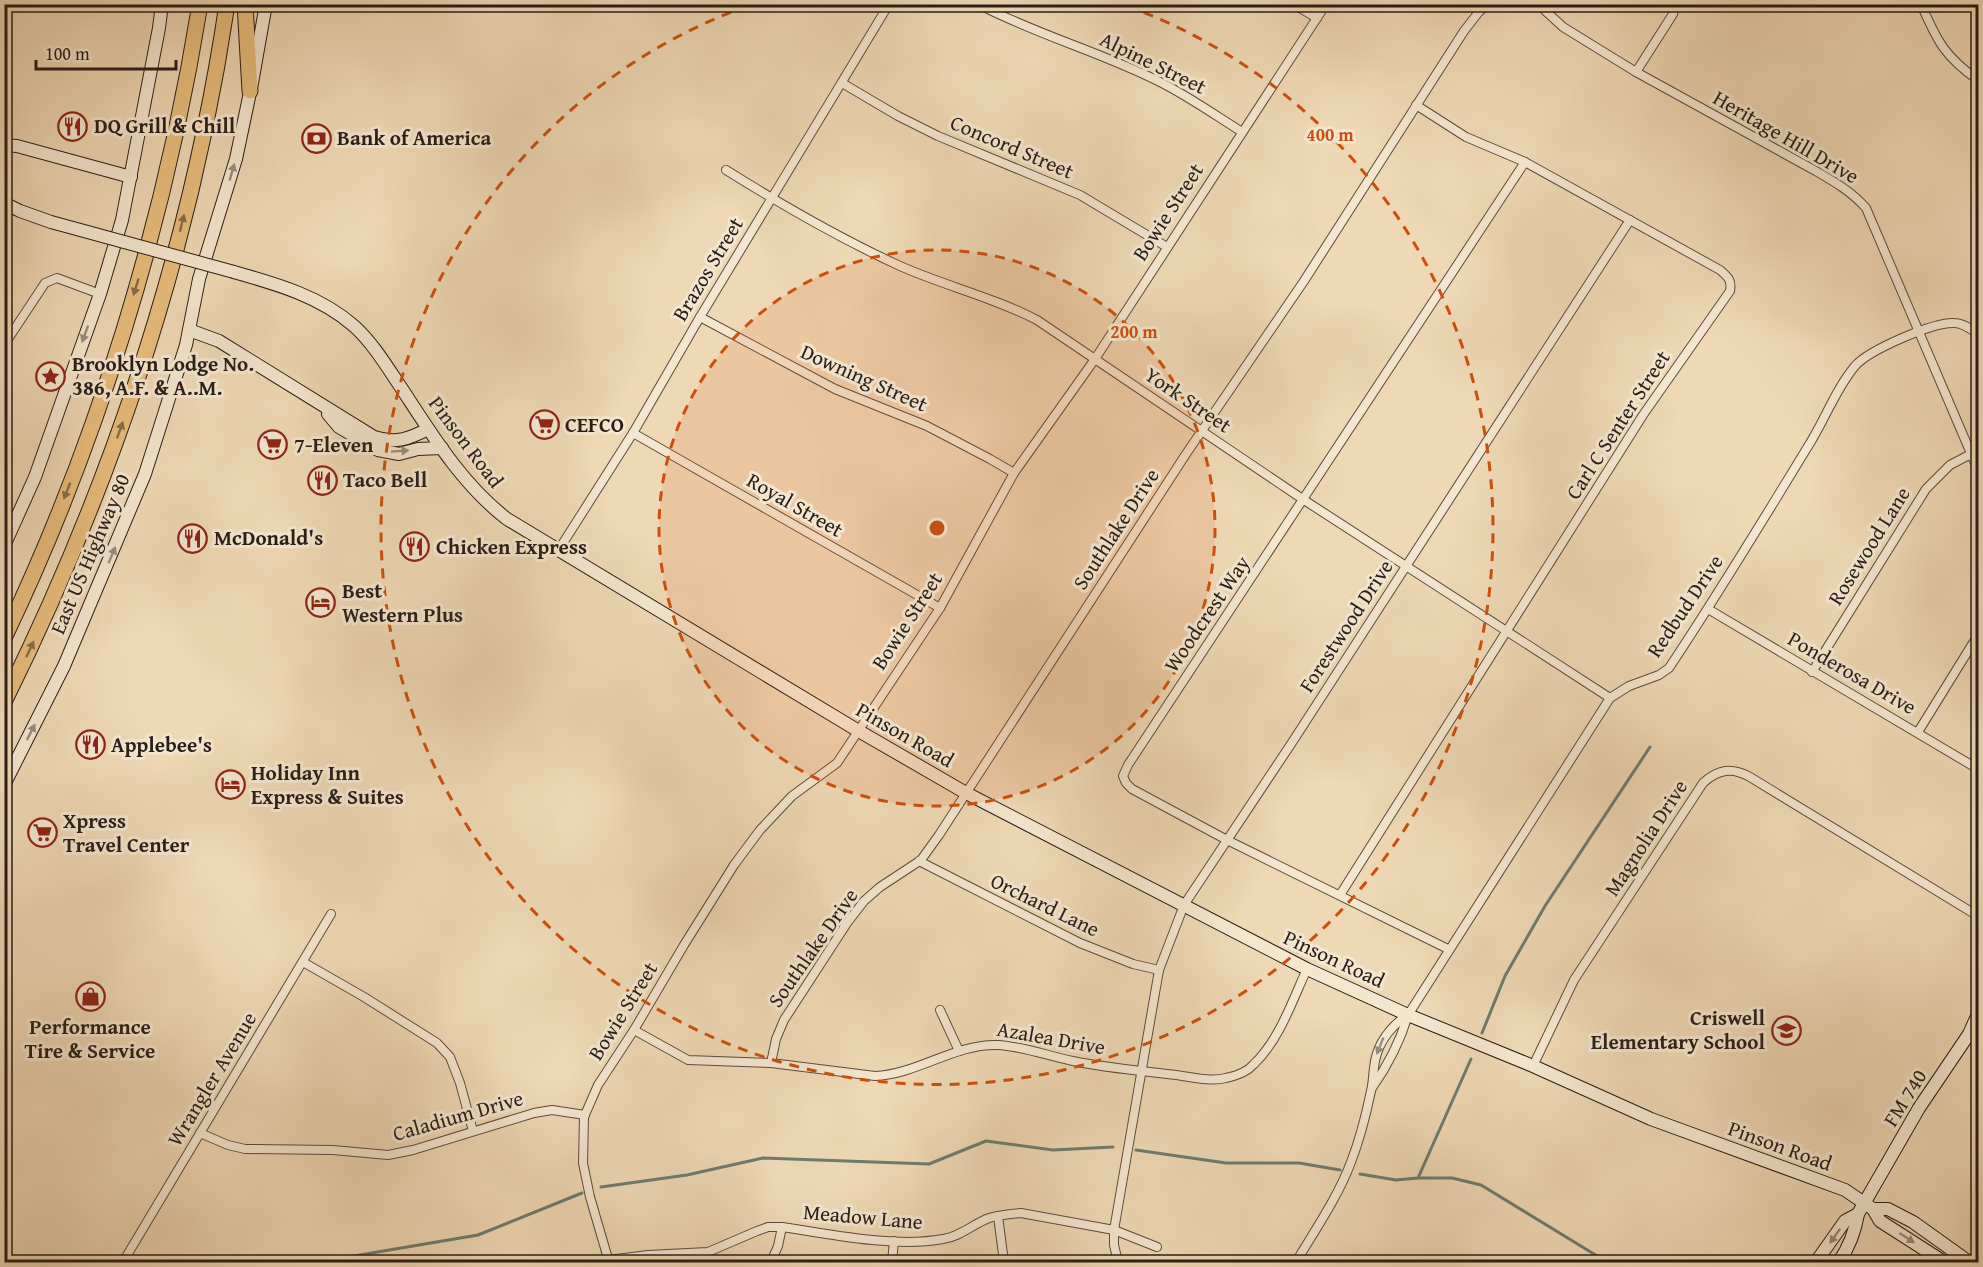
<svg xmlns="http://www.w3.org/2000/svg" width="1983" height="1267" font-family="'Gentium Book Plus',serif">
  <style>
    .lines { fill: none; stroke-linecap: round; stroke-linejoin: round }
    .stream { stroke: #6c7c6f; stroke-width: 3 }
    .street-casing { stroke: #5a4c3e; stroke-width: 10 }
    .secondary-casing { stroke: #281e17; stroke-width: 14 }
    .highway-casing { stroke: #281e17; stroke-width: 17 }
    .street { stroke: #f4e6cf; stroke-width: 8 }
    .secondary { stroke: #f4e6cf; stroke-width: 12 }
    .highway { stroke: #e7bc7a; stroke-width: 15 }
    .secondary-bridge-casing { stroke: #281e17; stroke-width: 14; stroke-linecap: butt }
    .secondary-bridge { stroke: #f4e6cf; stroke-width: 12 }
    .oneway { fill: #988c7c }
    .oneway2 { fill: #886d48 }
    .ring { fill: none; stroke: #cb500e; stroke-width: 3; stroke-dasharray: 10 8 }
    .labels { text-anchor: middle; stroke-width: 6; stroke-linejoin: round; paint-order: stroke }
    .street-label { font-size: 21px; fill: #281e17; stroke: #f4e6cf }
    .poi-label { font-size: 21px; font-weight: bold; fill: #281e17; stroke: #f4e6cf; text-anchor: start }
    .centre { fill: #cb500e; stroke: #f4e6cf; stroke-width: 3 }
    .ring-label { font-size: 18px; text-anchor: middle; font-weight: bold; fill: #cb500e; stroke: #f4e6cf; stroke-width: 6; stroke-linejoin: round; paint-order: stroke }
  </style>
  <rect width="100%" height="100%" fill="#eed8b5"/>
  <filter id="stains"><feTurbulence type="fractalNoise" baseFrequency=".00333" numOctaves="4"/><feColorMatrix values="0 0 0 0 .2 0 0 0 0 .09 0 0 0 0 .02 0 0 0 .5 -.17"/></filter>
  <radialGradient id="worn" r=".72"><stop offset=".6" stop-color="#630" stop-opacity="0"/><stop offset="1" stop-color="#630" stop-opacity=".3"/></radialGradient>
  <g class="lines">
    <!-- stream -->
    <g class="stream">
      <polyline points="1482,1033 1505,976 1545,906 1650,747"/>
      <polyline points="1136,1150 1226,1163 1299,1163 1340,1170"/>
      <polyline points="1360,1174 1396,1180 1418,1178 1452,1178 1481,1185 1607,1262"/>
      <polyline points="1418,1178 1471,1059"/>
      <polyline points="601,1187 687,1175 763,1158 929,1164 986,1141 1053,1150 1113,1147"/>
      <polyline points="326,1262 342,1258 478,1235 582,1193"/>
    </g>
    <defs>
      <g id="street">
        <path d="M978 4C1037 35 1101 52 1160 82 1188 96 1215 115 1242 132"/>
        <polyline points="1293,4 1317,18"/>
        <path d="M1538 4 1563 27 1636 72 1814 170C1833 181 1851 191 1866 208L1978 470"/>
        <path d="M1921 4C1937 41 1945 57 1978 80"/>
        <polyline points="1636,72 1673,14 1676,4"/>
        <polyline points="842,83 898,116 938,136 1080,195 1167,247"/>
        <path d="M726 170C782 205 839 238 900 266 945 286 993 297 1037 320L1304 500 1610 698"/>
        <polyline points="700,317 835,389 927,426 990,459 1014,473"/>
        <polyline points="4,345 45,283 57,278 100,294"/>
        <polyline points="633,433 940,608"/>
        <polyline points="558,551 633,433 700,317 889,4"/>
        <polyline points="1708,609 1978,769"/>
        <polyline points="1812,672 1926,489 1950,465 1971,454"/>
        <polyline points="1918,732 1978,635"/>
        <polyline points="919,861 1080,943 1133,964 1159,970"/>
        <path d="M1340 895 1643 415 1730 291C1732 280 1728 277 1720 270L1525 162 1466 137 1416 105"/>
        <polyline points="1448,949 1227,840 1132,789 1126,783 1123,776 1128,765 1525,162"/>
        <polyline points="303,962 364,997 437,1043 450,1057 460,1083 473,1131"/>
        <polyline points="940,1010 959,1051"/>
        <path d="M634 1030 688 1060 771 1063 875 1076C918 1074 954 1044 997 1045 1022 1046 1048 1056 1073 1061 1107 1068 1142 1071 1176 1075 1192 1077 1210 1082 1226 1078 1236 1076 1248 1071 1254 1064 1280 1039 1292 1001 1307 969"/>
        <polyline points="1969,1034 1978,1045"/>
        <polyline points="771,1063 776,1039 784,1020 847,923 864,901 880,887 921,860 939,835 1186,454 1304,281 1464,31 1478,13 1487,4"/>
        <path d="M1533 1066 1574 980 1703 783C1718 769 1732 767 1750 777L1978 916"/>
        <path d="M1372 1088C1388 1065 1400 1042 1408 1015L1610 698 1629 686 1659 675 1669 668C1717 596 1762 522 1807 448 1824 422 1835 390 1855 366 1869 350 1933 322 1954 323 1963 323 1971 329 1978 334"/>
        <polyline points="200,1133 228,1145 245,1149 333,1150 388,1155 413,1150 534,1113 552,1110 585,1115"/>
        <polyline points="998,1216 1004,1262"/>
        <path d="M608 1260 648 1255 708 1252 757 1231 768 1227H782C831 1234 894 1248 943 1239 960 1237 973 1224 989 1218 999 1215 1010 1214 1021 1213L1114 1230 1157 1247"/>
        <polyline points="123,1262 331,914"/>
        <polyline points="609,1262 590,1197 583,1163 584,1117 598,1085 634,1030 684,945 734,865 760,830 792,796 837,763 940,608 1014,473 1095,359 1326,4"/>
        <polyline points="771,1262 778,1246 782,1227"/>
        <polyline points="892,1262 894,1241"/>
        <polyline points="1118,1262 1114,1245 1114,1230 1159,970 1184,905 1293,741 1630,220"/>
        <path d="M1296 1262C1315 1230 1338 1197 1351 1162 1360 1139 1366 1115 1371 1091 1373 1083 1373 1075 1374 1068 1376 1045 1389 1028 1407 1015"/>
      </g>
      <g id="secondary">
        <polyline points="4,145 17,146 131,177"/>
        <polyline points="4,203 20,211 51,222"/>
        <path d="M234 272C276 284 320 296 354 326 374 344 389 370 404 392 434 438 463 485 507 519L857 730 966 793 1307 969 1408 1015 1533 1066 1651 1119 1845 1190 1873 1209 1880 1221 1944 1262"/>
        <path d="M189 330 219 341 374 437C395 444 409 439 428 429"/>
        <polyline points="328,414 339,427 378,450 399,454 418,449 442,448"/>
        <polyline points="4,546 35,477 100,294 122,220 159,28 162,4"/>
        <polyline points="4,785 64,666 145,474 186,345 199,279 236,159 252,83 266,4"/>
        <polyline points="1873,1209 1888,1209 1913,1222 1969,1262"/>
        <polyline points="1816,1262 1845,1221 1858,1214"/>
        <path d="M1839 1262C1849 1247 1855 1232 1858 1214L1919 1108 1969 1034 1978 1014"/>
      </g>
      <g id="highway">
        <polyline points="245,4 250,91"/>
        <path d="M4 638C99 440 165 221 200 4"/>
        <path d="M4 702C113 482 191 247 227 4"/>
      </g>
    </defs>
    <!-- street casing -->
    <use href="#street" class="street-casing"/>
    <!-- secondary casing -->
    <use href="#secondary" class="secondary-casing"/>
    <!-- highway casing -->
    <use href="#highway" class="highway-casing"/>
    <!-- street -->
    <use href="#street" class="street"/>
    <!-- secondary -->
    <use href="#secondary" class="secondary"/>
    <!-- highway -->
    <use href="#highway" class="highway"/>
    <defs>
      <polyline id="secondary-bridge" points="51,222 234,272"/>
    </defs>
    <!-- secondary-bridge casing -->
    <use href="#secondary-bridge" class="secondary-bridge-casing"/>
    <!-- secondary-bridge -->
    <use href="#secondary-bridge" class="secondary-bridge"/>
  </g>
  <!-- one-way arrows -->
  <defs><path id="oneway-solid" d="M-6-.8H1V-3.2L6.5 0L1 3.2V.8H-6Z" transform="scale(1.5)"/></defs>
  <g class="oneway">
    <use href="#oneway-solid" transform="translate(232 172) rotate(-74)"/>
    <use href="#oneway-solid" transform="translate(85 334) rotate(110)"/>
    <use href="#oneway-solid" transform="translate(400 451) rotate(-4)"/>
    <use href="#oneway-solid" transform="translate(112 555) rotate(-67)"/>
    <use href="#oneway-solid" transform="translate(31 732) rotate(-63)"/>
    <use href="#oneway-solid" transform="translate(1380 1046) rotate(112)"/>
    <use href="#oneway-solid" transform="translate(1835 1236) rotate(125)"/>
    <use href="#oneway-solid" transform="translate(1907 1238) rotate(33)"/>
  </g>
  <g class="oneway2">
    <use href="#oneway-solid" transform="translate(182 223) rotate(-76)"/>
    <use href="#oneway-solid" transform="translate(136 287) rotate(107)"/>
    <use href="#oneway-solid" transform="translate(120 430) rotate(-70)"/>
    <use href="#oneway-solid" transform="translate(67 491) rotate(111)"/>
    <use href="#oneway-solid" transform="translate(30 649) rotate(-65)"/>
  </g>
  <!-- distance rings -->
  <circle cx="937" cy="528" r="278" fill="#cb500e" fill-opacity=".12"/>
  <g class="ring">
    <circle cx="937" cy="528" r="278"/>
    <path d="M1127 6A556 556 0 1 1 747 6"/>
  </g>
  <!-- icons -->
  <defs>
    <symbol id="restaurant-ring" viewBox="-11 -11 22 22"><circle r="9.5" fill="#f4e6cf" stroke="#8f2418" stroke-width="1.5"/><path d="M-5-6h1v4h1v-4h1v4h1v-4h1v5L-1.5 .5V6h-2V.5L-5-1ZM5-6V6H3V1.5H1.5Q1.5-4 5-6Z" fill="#8f2418"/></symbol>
    <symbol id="bank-ring" viewBox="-11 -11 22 22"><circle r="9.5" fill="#f4e6cf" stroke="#8f2418" stroke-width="1.5"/><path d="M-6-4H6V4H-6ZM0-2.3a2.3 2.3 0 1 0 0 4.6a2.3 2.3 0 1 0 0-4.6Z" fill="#8f2418"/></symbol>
    <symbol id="sight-ring" viewBox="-11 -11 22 22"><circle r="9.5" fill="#f4e6cf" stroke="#8f2418" stroke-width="1.5"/><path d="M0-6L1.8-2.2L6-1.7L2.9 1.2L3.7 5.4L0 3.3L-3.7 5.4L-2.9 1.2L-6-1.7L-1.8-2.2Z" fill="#8f2418"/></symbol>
    <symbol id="supermarket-ring" viewBox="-11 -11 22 22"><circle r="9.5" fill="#f4e6cf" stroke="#8f2418" stroke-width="1.5"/><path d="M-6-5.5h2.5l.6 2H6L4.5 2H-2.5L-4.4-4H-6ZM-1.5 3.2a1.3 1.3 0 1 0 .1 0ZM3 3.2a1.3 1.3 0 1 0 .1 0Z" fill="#8f2418"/></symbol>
    <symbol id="hotel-ring" viewBox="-11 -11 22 22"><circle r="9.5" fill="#f4e6cf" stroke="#8f2418" stroke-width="1.5"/><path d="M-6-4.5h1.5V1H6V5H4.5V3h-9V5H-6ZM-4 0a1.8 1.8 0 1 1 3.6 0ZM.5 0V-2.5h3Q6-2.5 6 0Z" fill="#8f2418"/></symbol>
    <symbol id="shop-ring" viewBox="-11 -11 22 22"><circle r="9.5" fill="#f4e6cf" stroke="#8f2418" stroke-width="1.5"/><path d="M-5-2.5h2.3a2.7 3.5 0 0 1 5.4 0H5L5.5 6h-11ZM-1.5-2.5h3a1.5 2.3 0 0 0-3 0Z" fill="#8f2418"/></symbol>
    <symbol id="school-ring" viewBox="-11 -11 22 22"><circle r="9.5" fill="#f4e6cf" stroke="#8f2418" stroke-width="1.5"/><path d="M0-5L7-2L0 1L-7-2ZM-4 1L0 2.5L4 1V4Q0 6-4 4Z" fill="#8f2418"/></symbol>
  </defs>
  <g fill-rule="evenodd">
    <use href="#restaurant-ring" x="56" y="110" width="33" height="33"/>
    <use href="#bank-ring" x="300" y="122" width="33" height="33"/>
    <use href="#sight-ring" x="34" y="360" width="33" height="33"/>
    <use href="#supermarket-ring" x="528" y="408" width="33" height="33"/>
    <use href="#supermarket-ring" x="256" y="428" width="33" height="33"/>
    <use href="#restaurant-ring" x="306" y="464" width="33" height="33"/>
    <use href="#restaurant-ring" x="176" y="522" width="33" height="33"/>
    <use href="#restaurant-ring" x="398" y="530" width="33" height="33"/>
    <use href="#hotel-ring" x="304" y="586" width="33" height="33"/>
    <use href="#restaurant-ring" x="74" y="728" width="33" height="33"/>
    <use href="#hotel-ring" x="214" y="768" width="33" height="33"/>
    <use href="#supermarket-ring" x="26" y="816" width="33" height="33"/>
    <use href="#shop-ring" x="74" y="980" width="33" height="33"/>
    <use href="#school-ring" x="1770" y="1014" width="33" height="33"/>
  </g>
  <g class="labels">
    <!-- street labels -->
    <g class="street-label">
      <text transform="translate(1153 63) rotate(26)" y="7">Alpine Street</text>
      <text transform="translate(1786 137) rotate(30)" y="7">Heritage Hill Drive</text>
      <text transform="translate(1012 147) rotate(23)" y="7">Concord Street</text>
      <text transform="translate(1168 212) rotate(-57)" y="7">Bowie Street</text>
      <text transform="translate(708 269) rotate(-59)" y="7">Brazos Street</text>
      <text transform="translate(864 378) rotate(24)" y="7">Downing Street</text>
      <text transform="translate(1188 400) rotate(34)" y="7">York Street</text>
      <text transform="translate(1618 425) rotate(-57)" y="7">Carl C Senter Street</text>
      <text transform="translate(466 442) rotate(53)" y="7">Pinson Road</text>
      <text transform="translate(795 505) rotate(30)" y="7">Royal Street</text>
      <text transform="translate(1116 529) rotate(-57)" y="7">Southlake Drive</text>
      <text transform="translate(1869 546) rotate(-58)" y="7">Rosewood Lane</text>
      <text transform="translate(90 554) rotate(-67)" y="7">East US Highway 80</text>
      <text transform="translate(1685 606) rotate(-56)" y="7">Redbud Drive</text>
      <text transform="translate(1207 614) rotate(-56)" y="7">Woodcrest Way</text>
      <text transform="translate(907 621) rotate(-57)" y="7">Bowie Street</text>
      <text transform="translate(1346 626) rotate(-57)" y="7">Forestwood Drive</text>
      <text transform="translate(1852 673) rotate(30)" y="7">Ponderosa Drive</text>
      <text transform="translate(905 735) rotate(30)" y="7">Pinson Road</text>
      <text transform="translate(1646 838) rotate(-57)" y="7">Magnolia Drive</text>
      <text transform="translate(1045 905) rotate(26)" y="7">Orchard Lane</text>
      <text transform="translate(813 948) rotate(-55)" y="7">Southlake Drive</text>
      <text transform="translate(1334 959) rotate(25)" y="7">Pinson Road</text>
      <text transform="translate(623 1011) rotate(-58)" y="7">Bowie Street</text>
      <text transform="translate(1051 1038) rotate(10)" y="7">Azalea Drive</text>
      <text transform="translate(212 1079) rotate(-59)" y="7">Wrangler Avenue</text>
      <text transform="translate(1905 1098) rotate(-58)" y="7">FM 740</text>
      <text transform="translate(458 1116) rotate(-16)" y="7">Caladium Drive</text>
      <text transform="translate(1780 1146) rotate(20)" y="7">Pinson Road</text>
      <text transform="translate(863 1217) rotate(5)" y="7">Meadow Lane</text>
    </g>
    <!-- poi labels -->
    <g class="poi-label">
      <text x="94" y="133">DQ Grill &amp; Chill</text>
      <text x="337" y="145">Bank of America</text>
      <text x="72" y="371">Brooklyn Lodge No.<tspan x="72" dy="24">386, A.F. &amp; A..M.</tspan></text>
      <text x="565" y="432">CEFCO</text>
      <text x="294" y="452">7-Eleven</text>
      <text x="343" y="487">Taco Bell</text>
      <text x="214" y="545">McDonald's</text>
      <text x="436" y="554">Chicken Express</text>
      <text x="342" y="598">Best<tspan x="342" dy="24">Western Plus</tspan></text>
      <text x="111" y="752">Applebee's</text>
      <text x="251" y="780">Holiday Inn<tspan x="251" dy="24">Express &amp; Suites</tspan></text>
      <text x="63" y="828">Xpress<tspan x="63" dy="24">Travel Center</tspan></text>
      <text x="1765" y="1025" text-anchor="end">Criswell<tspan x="1765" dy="24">Elementary School</tspan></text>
      <text x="90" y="1034" text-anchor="middle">Performance<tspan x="90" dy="24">Tire &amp; Service</tspan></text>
    </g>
  </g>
  <circle cx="937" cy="528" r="9" class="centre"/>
  <g class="ring-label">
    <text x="1330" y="141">400 m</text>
    <text x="1134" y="338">200 m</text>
  </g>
  <!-- margin -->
  <rect width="1983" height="1267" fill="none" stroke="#eed8b5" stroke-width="24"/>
  <rect x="6" y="6" width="1971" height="1255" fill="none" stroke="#281e17" stroke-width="3"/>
  <rect x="12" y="12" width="1959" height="1243" fill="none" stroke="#281e17" stroke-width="1.5"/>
  <!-- scale -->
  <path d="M36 60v9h140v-9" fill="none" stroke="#281e17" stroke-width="3"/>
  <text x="45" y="60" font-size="18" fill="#281e17" stroke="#f4e6cf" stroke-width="4.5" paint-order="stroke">100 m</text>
  <rect width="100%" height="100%" filter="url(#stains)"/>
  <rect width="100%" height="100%" fill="url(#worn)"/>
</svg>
